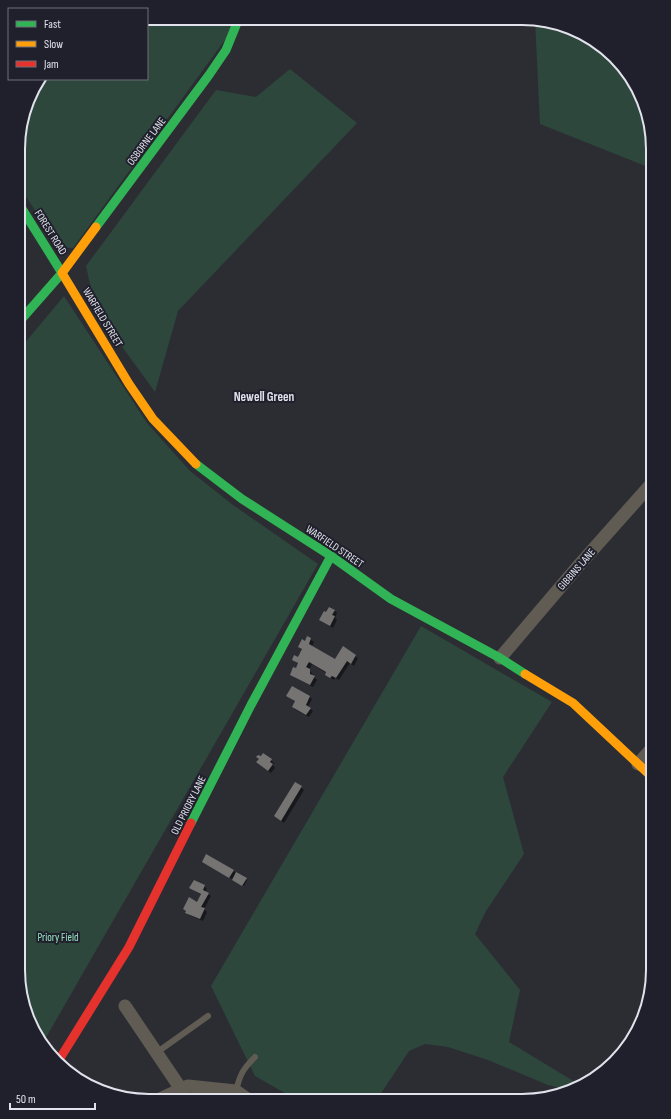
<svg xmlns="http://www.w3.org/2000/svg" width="671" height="1119" font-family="'Sofia Sans Condensed',sans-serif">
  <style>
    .green { fill: #2d473c }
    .shadow { fill: #0007 }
    .building { fill: #767373 }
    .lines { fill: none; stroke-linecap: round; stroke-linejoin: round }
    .lane { stroke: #615c53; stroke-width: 6 }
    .street { stroke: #615c53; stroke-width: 13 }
    .fast { stroke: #30b455; stroke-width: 9 }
    .slow { stroke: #ff9f0a; stroke-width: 9 }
    .jam { stroke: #e5322d; stroke-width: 9 }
    .labels { text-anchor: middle; stroke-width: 4; stroke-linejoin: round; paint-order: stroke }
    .street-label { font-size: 11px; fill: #e1e2eb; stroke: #1f202c }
    .park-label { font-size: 11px; fill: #98e3c0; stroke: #1f202c }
    .quarter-label { font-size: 13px; font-weight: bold; fill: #e1e2eb; stroke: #1f202c }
    .rim { fill: none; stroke: #e1e2eb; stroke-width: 2 }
  </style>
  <rect width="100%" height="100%" fill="#2c2d33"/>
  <!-- green -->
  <g class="green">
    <polygon points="147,18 241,18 73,248 59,247 19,186 19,132 32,91 41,79 147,79"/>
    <polygon points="535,19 539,19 602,45 643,99 653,149 653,169 540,124"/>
    <polygon points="290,69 357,123 178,311 155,392 123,348 93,298 86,266 216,90 256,97"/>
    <polygon points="64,296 147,423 190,471 233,505 318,564 44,1041 28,1020 18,970 19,350"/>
    <polygon points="421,626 552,702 503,777 524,854 486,911 475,934 520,990 509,1042 580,1085 572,1091 548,1085 488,1060 448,1047 425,1044 409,1051 376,1101 297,1100 255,1076 211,986"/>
  </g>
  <!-- shadow -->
  <g class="shadow">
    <polygon points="334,610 337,613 335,618 337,620 333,628 320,620 327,613"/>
    <polygon points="308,638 314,642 312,646 336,660 343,648 358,658 354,666 350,663 339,680 335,678 334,680 329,677 326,675 326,673 312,664 309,670 312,673 313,676 317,680 313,687 294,677 291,674 296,669 299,664 293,660 298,659 302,650 299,647 305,642"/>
    <polygon points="288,696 310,697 312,699 308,707 313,711 309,717 296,710 293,707 296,702"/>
    <polygon points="263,754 274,763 273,765 275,768 271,773 260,765 261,758"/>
    <polygon points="295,783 304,790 284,823 275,816"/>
    <polygon points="203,862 233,871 247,880 244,886"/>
    <polygon points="204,886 207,889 205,892 211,896 204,909 207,912 203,921 189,915 184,909 198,903 201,895 191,888"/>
  </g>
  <!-- building -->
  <g class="building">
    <polygon points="329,607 335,610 332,615 335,616 330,626 319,620 324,611 326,612"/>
    <polygon points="307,636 311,638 309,644 335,659 343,646 356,655 351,664 347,661 336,678 332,676 330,678 325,675 326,672 309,662 306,667 310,669 310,674 315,676 310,685 290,675 293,667 296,668 298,663 292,660 294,655 298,657 302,649 298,647 302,639 305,641"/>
    <polygon points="292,686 310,696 306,705 311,708 306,715 292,707 295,701 286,696"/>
    <polygon points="263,753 272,759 270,762 273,764 268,771 256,762 259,759 256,757 258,755 261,756"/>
    <polygon points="295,782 302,786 281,821 274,816"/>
    <polygon points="206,854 234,870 229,878 202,862"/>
    <polygon points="236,872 247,878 242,886 232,880"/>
    <polygon points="194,880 205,885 203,890 209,893 201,907 205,908 200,919 185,913 186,911 183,909 189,897 197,902 201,894 189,888"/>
  </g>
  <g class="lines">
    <!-- lane -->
    <g class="lane">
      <polyline points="156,1053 208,1016"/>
      <path d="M236 1091C240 1074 243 1069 255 1057"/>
    </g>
    <!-- street -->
    <g class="street">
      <polyline points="500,658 580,564 653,482"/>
      <polyline points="638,764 653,747"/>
      <polyline points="125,1006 181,1089"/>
      <polyline points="158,1100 188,1086 236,1091 249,1100"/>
    </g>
    <!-- fast -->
    <g class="fast">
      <polyline points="19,204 62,273 19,322"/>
      <polyline points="96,227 209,75 226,50 239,18"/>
      <polyline points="196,464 242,499 331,556 391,599 500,658 525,674"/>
      <polyline points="191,823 251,705 331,556"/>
    </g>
    <!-- slow -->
    <g class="slow">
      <polyline points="96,227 62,273 129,384 153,419 196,464"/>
      <polyline points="525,674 573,703 653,778"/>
    </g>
    <!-- jam -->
    <polyline class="jam" points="59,1060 129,947 191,823"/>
  </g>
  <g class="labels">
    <!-- street labels -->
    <g class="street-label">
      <text transform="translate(146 141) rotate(-53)" y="4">OSBORNE LANE</text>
      <text transform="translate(51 232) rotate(58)" y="4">FOREST ROAD</text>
      <text transform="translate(103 317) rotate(59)" y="4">WARFIELD STREET</text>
      <text transform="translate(335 546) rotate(34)" y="4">WARFIELD STREET</text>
      <text transform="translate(576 569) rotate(-49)" y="4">GIBBINS LANE</text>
      <text transform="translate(188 805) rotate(-63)" y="4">OLD PRIORY LANE</text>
    </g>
    <!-- park labels -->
    <g class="park-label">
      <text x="58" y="941">Priory Field</text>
    </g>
    <!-- quarter labels -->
    <g class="quarter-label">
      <text x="264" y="401">Newell Green</text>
    </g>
  </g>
  <!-- crop -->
  <path d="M0 0H671V1119H0ZM149 25H522A124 124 0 0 1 646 149V970A124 124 0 0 1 522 1094H149A124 124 0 0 1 25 970V149A124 124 0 0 1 149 25Z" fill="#1f202c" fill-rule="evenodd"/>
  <path class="rim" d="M149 25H522A124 124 0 0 1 646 149V970A124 124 0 0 1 522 1094H149A124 124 0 0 1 25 970V149A124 124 0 0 1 149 25Z"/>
  <!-- legend -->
  <rect x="8" y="8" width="140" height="72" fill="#1f202c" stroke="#6d6e78"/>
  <rect x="16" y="21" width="20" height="6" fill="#30b455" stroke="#6d6e78"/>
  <text x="44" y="28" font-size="12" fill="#e1e2eb">Fast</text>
  <rect x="16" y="41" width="20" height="6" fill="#ff9f0a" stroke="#6d6e78"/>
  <text x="44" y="48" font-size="12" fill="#e1e2eb">Slow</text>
  <rect x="16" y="61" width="20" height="6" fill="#e5322d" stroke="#6d6e78"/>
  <text x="44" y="68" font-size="12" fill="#e1e2eb">Jam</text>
  <!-- scale -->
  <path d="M10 1103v6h85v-6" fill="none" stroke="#e1e2eb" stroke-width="2"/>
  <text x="16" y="1103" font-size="12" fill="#e1e2eb" stroke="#1f202c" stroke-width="3" paint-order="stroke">50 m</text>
</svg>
